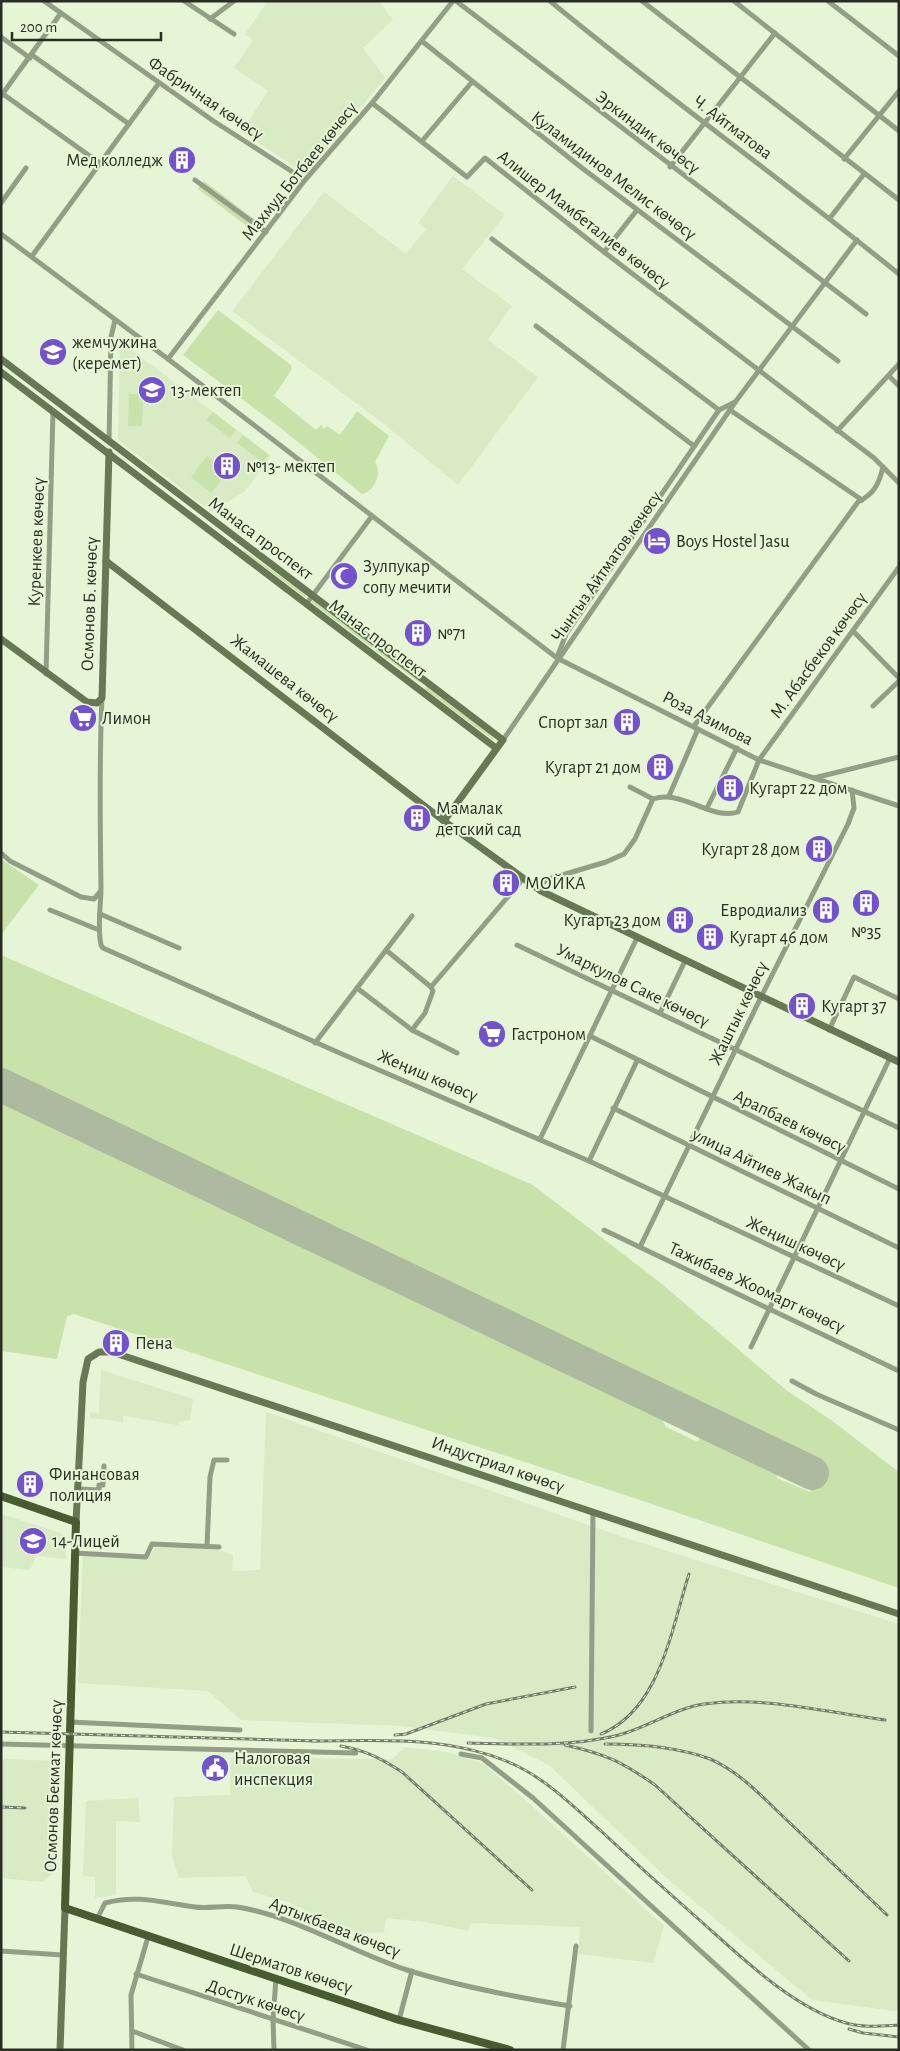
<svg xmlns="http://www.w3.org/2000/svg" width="900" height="2051" font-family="'Alegreya Sans',sans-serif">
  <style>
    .built { fill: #d8ebc4 }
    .green { fill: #c8e2aa }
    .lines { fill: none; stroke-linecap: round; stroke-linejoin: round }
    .runway { stroke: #adbaa0; stroke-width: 34 }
    .street { stroke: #939e86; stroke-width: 5 }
    .secondary { stroke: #677854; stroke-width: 7 }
    .primary { stroke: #495c31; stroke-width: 8 }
    .rail-casing { stroke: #747e6a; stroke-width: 3 }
    .rail { stroke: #e6f5d5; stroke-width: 1; stroke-dasharray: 4; stroke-linecap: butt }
    .labels { text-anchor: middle; stroke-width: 4; stroke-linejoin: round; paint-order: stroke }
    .street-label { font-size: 18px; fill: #282e22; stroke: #e6f5d5 }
    .poi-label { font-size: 18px; fill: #282e22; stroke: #e6f5d5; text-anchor: start }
  </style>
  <rect width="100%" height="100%" fill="#e6f5d5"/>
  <!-- built -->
  <g class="built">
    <polygon points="268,1 379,1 393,20 363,48 385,78 306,174 242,132 268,91 234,68 253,40 245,34"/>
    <polygon points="453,176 505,215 462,269 512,306 488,340 538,377 458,485 384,424 232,311 324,192 406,254 426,229 418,223"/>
    <polygon points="120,341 271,456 245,491 212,512 118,440"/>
    <polygon points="101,1370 193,1399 190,1420 179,1422 178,1425 123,1416 123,1422 90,1418 90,1412 99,1413"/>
    <polygon points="266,1412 620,1536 899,1624 899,2008 895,2011 812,2000 670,1881 549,1765 494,1738 401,1726 241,1720 208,1691 78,1683 83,1555 148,1559 158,1543 206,1545 233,1555 232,1571 260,1570"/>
    <polygon points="1,1514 61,1533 65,1538 66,1559 36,1556 30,1570 1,1567"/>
    <polygon points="405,1747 447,1752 482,1763 522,1797 664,1926 653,1963 578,1954 580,1927 471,1923 468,1931 425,1922 386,1918 384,1932 358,1934 288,1902 253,1892 246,1876 179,1878 172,1857 174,1797 230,1795 231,1758 392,1759"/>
    <polygon points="1,1759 59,1761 55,1872 42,1882 1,1878"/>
    <polygon points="138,1798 140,1822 116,1821 116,1895 95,1898 95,1877 83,1876 86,1801"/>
  </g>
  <!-- green -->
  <g class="green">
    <polygon points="204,181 258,222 252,230 198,189"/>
    <path d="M218 310 291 365 292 369 274 396 316 430 321 425 324 429 327 426 340 435 357 411 389 436 375 462C382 473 376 490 362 494L282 429 183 355Z"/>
    <polygon points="129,394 143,394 142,426 128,426"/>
    <polygon points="213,412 236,430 230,438 206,420"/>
    <polygon points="243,435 269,455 263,463 237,443"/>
    <polygon points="207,456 228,472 211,493 191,477"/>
    <polygon points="244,550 305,594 306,598 244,552"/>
    <polygon points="313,600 420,681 421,684 312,603"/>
    <polygon points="426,686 491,735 495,741 424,689"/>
    <polygon points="1,859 39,885 1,935"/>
    <polygon points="1,955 533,1185 662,1284 786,1390 831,1420 899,1472 899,1588 640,1500 74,1314 67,1316 57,1359 1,1351 1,1100 659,1414 666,1427 698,1442 701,1434 776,1470 777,1478 810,1492 823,1465 1,1070"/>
  </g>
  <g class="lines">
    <!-- runway -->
    <polyline class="runway" points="1,1085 812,1473"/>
    <!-- street -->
    <g class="street">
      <polyline points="44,1 212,120 305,180"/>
      <polyline points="184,1 234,34"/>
      <polyline points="456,1 866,314"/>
      <path d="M550 1C664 95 784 181 899 274"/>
      <polyline points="642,1 899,200"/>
      <polyline points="734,1 899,131"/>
      <polyline points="828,1 899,56"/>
      <polyline points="210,19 234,1"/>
      <polyline points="1,37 30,58"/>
      <polyline points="423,42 582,168 838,361"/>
      <polyline points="32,55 129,124"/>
      <polyline points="3,94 101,164"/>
      <polyline points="1,96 61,13"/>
      <polyline points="372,103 467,177 485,158 604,252 874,458 899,483"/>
      <polyline points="422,141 472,82"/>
      <polyline points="844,159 899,91"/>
      <polyline points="670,167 775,33"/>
      <polyline points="195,180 266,232"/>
      <polyline points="1,203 26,168"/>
      <polyline points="830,218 864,174"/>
      <polyline points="1,234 168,359 557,658 759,760 899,806"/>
      <polyline points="492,239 719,410"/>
      <polyline points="604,252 637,210"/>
      <polyline points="32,256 159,83"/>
      <polyline points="536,326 694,446"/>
      <polyline points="168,359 305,180 372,103 453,1"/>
      <polyline points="889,376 899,386"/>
      <polyline points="730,410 862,500"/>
      <polyline points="837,431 899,364"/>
      <polyline points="109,442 111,337 115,320"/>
      <polyline points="307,603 372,516"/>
      <polyline points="853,631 899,678"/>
      <polyline points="558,655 566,634 719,410 735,402"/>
      <polyline points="46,674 53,411"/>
      <path d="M102 698C99 761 100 824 101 887 101 906 97 926 101 945L103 948 342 1054 589 1161 899 1306"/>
      <polyline points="873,706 899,681"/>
      <path d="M694 726 858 502C874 494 879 484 883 467"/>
      <polyline points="503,740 736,401 857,240"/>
      <polyline points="814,778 899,757"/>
      <polyline points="630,787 653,799"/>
      <polyline points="669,796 698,729"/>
      <polyline points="707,808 737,748"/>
      <polyline points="1,853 10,861 81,897 94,899 100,892"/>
      <path d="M534 887 552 878 606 862 624 854 635 839 653 799C682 789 712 821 738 812L759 760 899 567"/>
      <polyline points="50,910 99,930"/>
      <polyline points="100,914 179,948"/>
      <polyline points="517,945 899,1128"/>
      <polyline points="386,950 431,987"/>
      <polyline points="357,988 412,1030"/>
      <polyline points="660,1013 685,961"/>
      <polyline points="829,1030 854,977 899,999"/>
      <polyline points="590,1036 899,1189"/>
      <polyline points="315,1043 412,916"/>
      <polyline points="457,1053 412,1030 425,1013 433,991 431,987 523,879"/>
      <polyline points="613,1108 899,1248"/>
      <polyline points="540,1139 637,938"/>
      <polyline points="589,1161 637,1061"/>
      <polyline points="604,1230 899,1371"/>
      <polyline points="640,1247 761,997 848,824 854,808 852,790"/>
      <polyline points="751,1347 890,1058"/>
      <polyline points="792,1381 816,1394 899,1430"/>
      <polyline points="78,1489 99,1490 99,1485 103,1485 104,1466"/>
      <polyline points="207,1546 210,1477 214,1460 227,1460"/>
      <polyline points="75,1553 146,1557 152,1544 219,1547"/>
      <polyline points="70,1722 240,1730"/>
      <polyline points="591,1731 593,1512"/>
      <polyline points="1,1744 356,1753"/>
      <polyline points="461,1754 482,1758 533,1798 809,2050"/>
      <path d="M97 1919 105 1903C137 1894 164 1903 195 1907 209 1909 223 1905 237 1907 292 1915 354 1953 407 1970 461 1987 515 1997 570 2006"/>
      <polyline points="1,1951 63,1955"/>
      <polyline points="136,1974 367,2050"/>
      <polyline points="399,2020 412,1971"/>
      <polyline points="132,2031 183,2050"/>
      <polyline points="132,2050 131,1995 148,1937"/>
      <polyline points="274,2050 273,2020 276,1978"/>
      <polyline points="563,2050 576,1946"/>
    </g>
    <!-- secondary -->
    <g class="secondary">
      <polyline points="1,359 503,740 444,821"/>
      <polyline points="1,372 496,748"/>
      <polyline points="106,561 444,821 541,891 899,1062"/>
      <polyline points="1,639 87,702 97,703 102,698 109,452"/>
      <polyline points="76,1522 83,1382 88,1359 99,1352 112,1352 899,1614"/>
      <polyline points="60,2050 65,1908"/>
    </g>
    <!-- primary -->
    <polyline class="primary" points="1,1496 76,1522 65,1908 399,2020 510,2050"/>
    <defs>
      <g id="rail">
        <polyline points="1,1732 317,1741"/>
        <path d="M601 1734C660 1710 671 1630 689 1574"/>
        <polyline points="395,1735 406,1734 486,1704 575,1687"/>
        <path d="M312 1741C381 1741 448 1735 513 1764 546 1779 573 1806 600 1830 634 1862 669 1893 704 1924 743 1959 795 2009 846 2023 863 2028 881 2026 899 2025"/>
        <path d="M468 1743C516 1744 568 1747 615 1736 646 1729 672 1709 704 1704 764 1696 825 1712 885 1720"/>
        <path d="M605 1744C639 1744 678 1747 710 1759 741 1772 766 1801 790 1823 822 1854 855 1884 887 1915"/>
        <path d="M565 1745C605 1754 621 1761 655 1785L849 1961"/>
        <path d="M341 1746C365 1750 382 1759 402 1772L532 1890"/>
        <polyline points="1,1807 25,1808"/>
        <polyline points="849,2029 863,2033 899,2037"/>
      </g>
    </defs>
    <!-- rail casing -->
    <use href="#rail" class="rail-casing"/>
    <!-- rail -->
    <use href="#rail" class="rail"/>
  </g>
  <!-- icons -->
  <defs>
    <symbol id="building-disc" viewBox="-11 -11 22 22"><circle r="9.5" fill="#7353cd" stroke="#e6f5d5"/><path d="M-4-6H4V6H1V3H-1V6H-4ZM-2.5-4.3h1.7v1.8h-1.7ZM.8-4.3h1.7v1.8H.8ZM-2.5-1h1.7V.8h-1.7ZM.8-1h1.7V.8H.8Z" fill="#fff"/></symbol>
    <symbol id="school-disc" viewBox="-11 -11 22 22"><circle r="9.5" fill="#7353cd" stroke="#e6f5d5"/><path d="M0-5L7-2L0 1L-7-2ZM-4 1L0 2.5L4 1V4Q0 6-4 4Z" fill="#fff"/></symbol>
    <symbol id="university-disc" viewBox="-11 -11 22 22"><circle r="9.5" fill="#7353cd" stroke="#e6f5d5"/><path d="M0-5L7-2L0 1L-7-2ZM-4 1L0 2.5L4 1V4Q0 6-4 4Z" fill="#fff"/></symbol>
    <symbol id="hotel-disc" viewBox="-11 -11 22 22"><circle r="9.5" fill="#7353cd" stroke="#e6f5d5"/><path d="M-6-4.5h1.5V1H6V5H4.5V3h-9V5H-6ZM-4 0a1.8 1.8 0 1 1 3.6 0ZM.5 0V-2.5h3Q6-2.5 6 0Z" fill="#fff"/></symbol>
    <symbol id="mosque-disc" viewBox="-11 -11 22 22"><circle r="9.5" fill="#7353cd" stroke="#e6f5d5"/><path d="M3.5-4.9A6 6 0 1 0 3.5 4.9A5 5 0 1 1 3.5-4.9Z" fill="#fff"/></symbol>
    <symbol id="supermarket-disc" viewBox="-11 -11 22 22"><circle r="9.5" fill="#7353cd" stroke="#e6f5d5"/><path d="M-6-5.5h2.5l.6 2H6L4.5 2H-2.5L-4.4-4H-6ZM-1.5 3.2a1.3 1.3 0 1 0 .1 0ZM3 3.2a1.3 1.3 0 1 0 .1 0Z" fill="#fff"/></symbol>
    <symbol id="civic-disc" viewBox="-11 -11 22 22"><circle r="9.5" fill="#7353cd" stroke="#e6f5d5"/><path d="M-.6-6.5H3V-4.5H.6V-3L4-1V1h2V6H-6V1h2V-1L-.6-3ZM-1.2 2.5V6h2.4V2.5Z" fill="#fff"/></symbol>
  </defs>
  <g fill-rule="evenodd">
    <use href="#building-disc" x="166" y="144" width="32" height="32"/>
    <use href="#school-disc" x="37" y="336" width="32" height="32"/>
    <use href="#university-disc" x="136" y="374" width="32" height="32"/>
    <use href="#building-disc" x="211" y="450" width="32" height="32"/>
    <use href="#hotel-disc" x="641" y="525" width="32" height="32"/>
    <use href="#mosque-disc" x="328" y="560" width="32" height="32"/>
    <use href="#building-disc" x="402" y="617" width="32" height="32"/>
    <use href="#supermarket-disc" x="67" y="702" width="32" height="32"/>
    <use href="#building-disc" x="611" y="706" width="32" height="32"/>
    <use href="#building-disc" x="644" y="751" width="32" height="32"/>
    <use href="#building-disc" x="714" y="772" width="32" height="32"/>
    <use href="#building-disc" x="401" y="802" width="32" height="32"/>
    <use href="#building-disc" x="803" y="833" width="32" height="32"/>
    <use href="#building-disc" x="490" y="867" width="32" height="32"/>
    <use href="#building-disc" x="850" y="887" width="32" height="32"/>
    <use href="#building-disc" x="810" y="894" width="32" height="32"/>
    <use href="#building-disc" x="664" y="904" width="32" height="32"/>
    <use href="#building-disc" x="694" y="921" width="32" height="32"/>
    <use href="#building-disc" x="786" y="990" width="32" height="32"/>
    <use href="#supermarket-disc" x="476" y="1018" width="32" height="32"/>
    <use href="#building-disc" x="100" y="1327" width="32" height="32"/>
    <use href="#building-disc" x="14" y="1468" width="32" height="32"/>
    <use href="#school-disc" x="17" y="1525" width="32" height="32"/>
    <use href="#civic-disc" x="199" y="1752" width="32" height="32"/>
  </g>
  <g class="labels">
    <!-- street labels -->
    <g class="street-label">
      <text transform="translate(206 98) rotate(34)" y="6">Фабричная көчөсү</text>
      <text transform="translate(733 127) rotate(37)" y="6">Ч. Айтматова</text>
      <text transform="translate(648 132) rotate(37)" y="6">Эркиндик көчөсү</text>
      <text transform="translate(299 171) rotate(-51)" y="6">Махмуд Ботбаев көчөсү</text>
      <text transform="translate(614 175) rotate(37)" y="6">Куламидинов Мелис көчөсү</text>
      <text transform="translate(584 219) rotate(38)" y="6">Алишер Мамбеталиев көчөсү</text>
      <text transform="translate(261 538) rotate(37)" y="6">Манаса проспект</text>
      <text transform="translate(36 542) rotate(-88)" y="6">Куренкеев көчөсү</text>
      <text transform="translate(606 566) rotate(-55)" y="6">Чынгыз Айтматов көчөсү</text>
      <text transform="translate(89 604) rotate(-88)" y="6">Осмонов Б. көчөсү</text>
      <text transform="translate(378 638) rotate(37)" y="6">Манас проспект</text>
      <text transform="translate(818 655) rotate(-54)" y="6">М. Абасбеков көчөсү</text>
      <text transform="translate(285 678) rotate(38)" y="6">Жамашева көчөсү</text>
      <text transform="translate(708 718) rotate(27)" y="6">Роза Азимова</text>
      <text transform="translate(633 985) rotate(26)" y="6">Умаркулов Саке көчөсү</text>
      <text transform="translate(738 1013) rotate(-64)" y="6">Жаштык көчөсү</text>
      <text transform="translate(428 1075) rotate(23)" y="6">Жеңиш көчөсү</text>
      <text transform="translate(790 1121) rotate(26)" y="6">Арапбаев көчөсү</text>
      <text transform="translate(762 1166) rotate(26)" y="6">улица Айтиев Жакып</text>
      <text transform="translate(796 1243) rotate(25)" y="6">Жеңиш көчөсү</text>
      <text transform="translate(757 1287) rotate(25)" y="6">Тажибаев Жоомарт көчөсү</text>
      <text transform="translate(498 1464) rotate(19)" y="6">Индустриал көчөсү</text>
      <text transform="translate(53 1786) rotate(-88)" y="6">Осмонов Бекмат көчөсү</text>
      <text transform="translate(335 1927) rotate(21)" y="6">Артыкбаева көчөсү</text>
      <text transform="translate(291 1968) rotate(18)" y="6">Шерматов көчөсү</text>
      <text transform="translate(256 2000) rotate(18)" y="6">Достук көчөсү</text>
    </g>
    <!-- poi labels -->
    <g class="poi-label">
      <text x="163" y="166" text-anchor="end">Мед колледж</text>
      <text x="72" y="348">жемчужина<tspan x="72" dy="21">(керемет)</tspan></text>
      <text x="171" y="396">13-мектеп</text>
      <text x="246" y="472">№13- мектеп</text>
      <text x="676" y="547">Boys Hostel Jasu</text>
      <text x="363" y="572">Зулпукар<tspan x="363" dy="21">сопу мечити</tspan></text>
      <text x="437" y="639">№71</text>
      <text x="102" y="724">Лимон</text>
      <text x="608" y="728" text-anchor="end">Спорт зал</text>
      <text x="641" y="773" text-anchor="end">Кугарт 21 дом</text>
      <text x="749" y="794">Кугарт 22 дом</text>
      <text x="436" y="814">Мамалак<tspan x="436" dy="21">детский сад</tspan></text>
      <text x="800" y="855" text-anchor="end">Кугарт 28 дом</text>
      <text x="525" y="889">МОЙКА</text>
      <text x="807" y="916" text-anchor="end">Евродиализ</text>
      <text x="661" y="926" text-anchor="end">Кугарт 23 дом</text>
      <text x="866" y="937" text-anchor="middle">№35</text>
      <text x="729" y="943">Кугарт 46 дом</text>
      <text x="821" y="1012">Кугарт 37</text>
      <text x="511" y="1040">Гастроном</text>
      <text x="135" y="1349">Пена</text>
      <text x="49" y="1480">Финансовая<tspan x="49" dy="21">полиция</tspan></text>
      <text x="52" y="1547">14-Лицей</text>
      <text x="234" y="1764">Налоговая<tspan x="234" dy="21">инспекция</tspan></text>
    </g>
  </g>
  <!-- border -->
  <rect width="900" height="2051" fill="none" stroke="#282e22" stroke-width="5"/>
  <!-- scale -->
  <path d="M12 32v8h149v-8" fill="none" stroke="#282e22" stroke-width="2.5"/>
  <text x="20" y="32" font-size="15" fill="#282e22" stroke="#e6f5d5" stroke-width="4" paint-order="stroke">200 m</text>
</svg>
